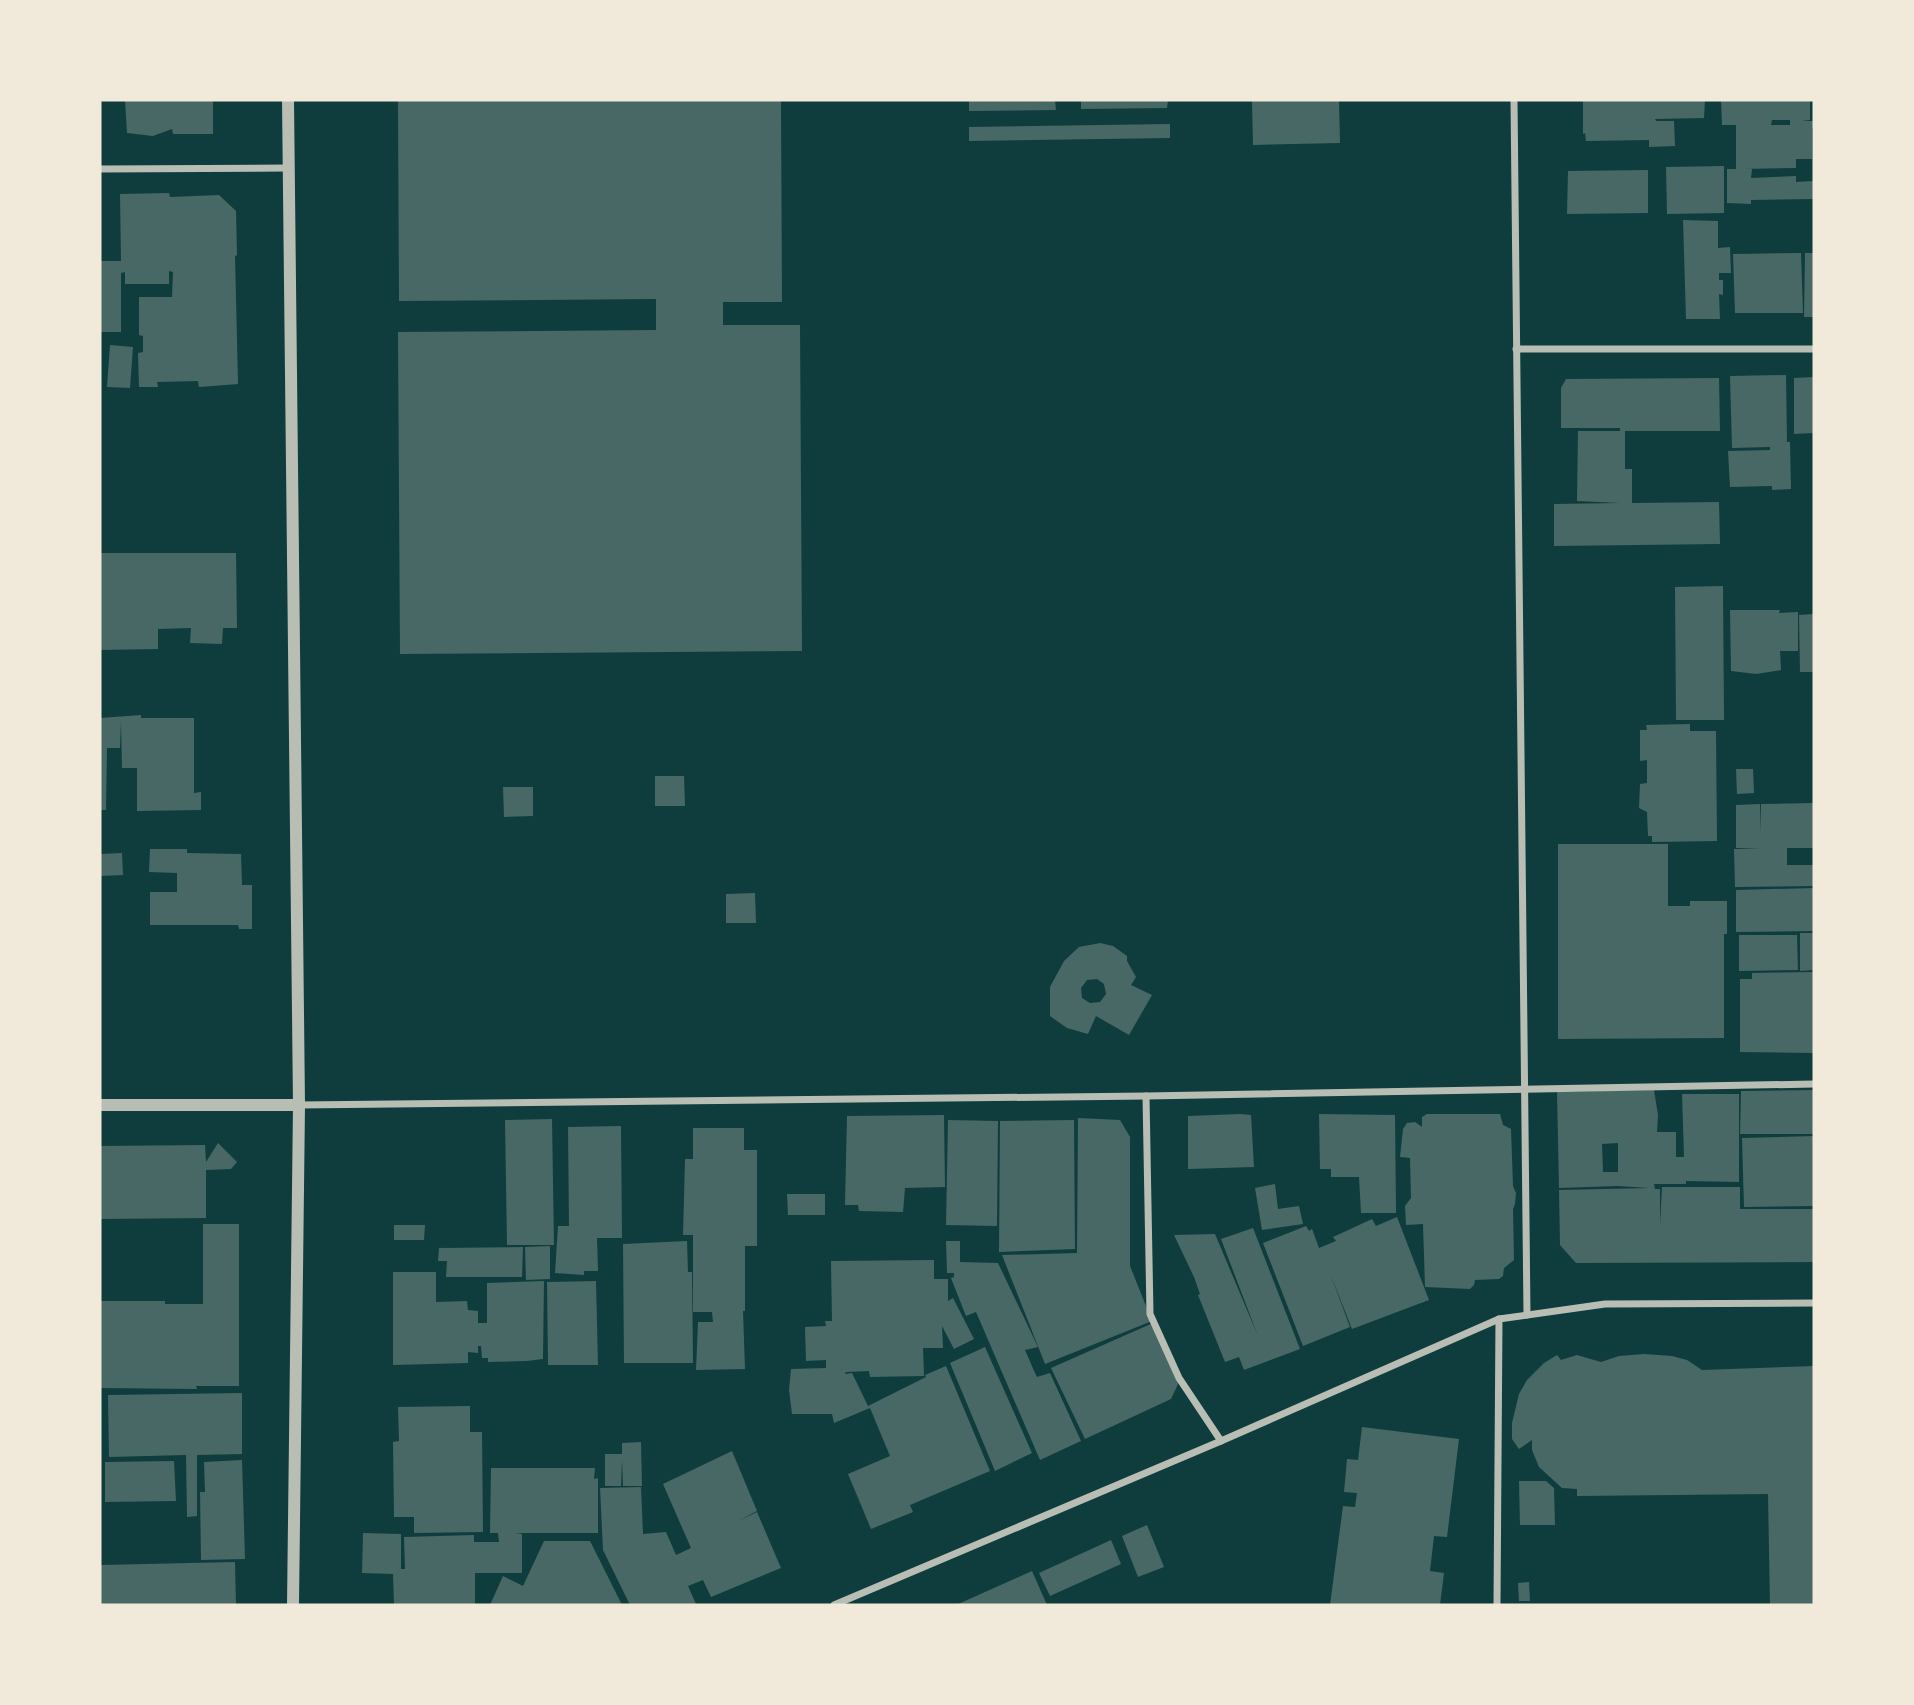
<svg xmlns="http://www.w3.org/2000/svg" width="1914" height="1705" font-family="'Exo 2',sans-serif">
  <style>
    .building { fill: #486865; fill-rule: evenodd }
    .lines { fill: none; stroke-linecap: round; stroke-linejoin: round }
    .minor { stroke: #b8beb3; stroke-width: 7 }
    .tertiary { stroke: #b8beb3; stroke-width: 12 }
  </style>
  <rect width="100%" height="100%" fill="#0f3d3e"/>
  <!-- building -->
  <g class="building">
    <polygon points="125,100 213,100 213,134 173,134 172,129 153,136 127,133"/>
    <polygon points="398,100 781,100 782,302 723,302 723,325 800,325 802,651 400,654 398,332 656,330 656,299 399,301"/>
    <polygon points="969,100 1055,100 1056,110 969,111"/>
    <polygon points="1081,100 1168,100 1167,108 1081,109"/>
    <polygon points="1252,100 1339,100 1340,143 1253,145"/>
    <polygon points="1583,100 1705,100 1704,118 1655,119 1656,121 1674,121 1675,146 1649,147 1649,140 1586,141 1585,133 1583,134"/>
    <path d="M1721 100H1810V120L1802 121H1814V127L1812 128V159H1796V168L1744 169H1752L1751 178 1796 176V182L1813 181 1814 199 1751 200V204L1727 203V169H1736V125H1722ZM1772 120H1790V125H1771Z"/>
    <polygon points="1170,124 1170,138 969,141 969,127"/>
    <polygon points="1724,166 1724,213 1667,214 1666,167"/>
    <polygon points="1648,170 1648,213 1567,214 1568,171"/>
    <polygon points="169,193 170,197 219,195 236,211 237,255 235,256 238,384 199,387 198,381 157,382 158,387 139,387 138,353 143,352 143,336 139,335 139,297 172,297 173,272 169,271 169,284 125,284 125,272 121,273 121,332 100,332 100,261 121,261 120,194"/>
    <polygon points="1683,220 1718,221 1718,248 1730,247 1731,273 1719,273 1719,280 1723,280 1723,295 1719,294 1720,319 1686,319"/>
    <polygon points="1801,253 1803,313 1735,313 1733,254"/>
    <polygon points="1805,253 1814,253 1814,317 1804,317"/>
    <polygon points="110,345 133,347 130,388 107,387"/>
    <polygon points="1786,375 1787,442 1790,442 1791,489 1772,490 1772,486 1730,487 1728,451 1770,450 1770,447 1732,448 1730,376"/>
    <polygon points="1814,377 1814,433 1794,434 1794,378"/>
    <polygon points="1719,378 1720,431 1625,431 1625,469 1632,469 1632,503 1719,502 1720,544 1554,546 1554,504 1620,503 1577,501 1578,431 1620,431 1620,428 1561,428 1561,388 1566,379"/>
    <polygon points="100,553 236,553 237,628 223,628 222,644 190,643 191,628 158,629 158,649 100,650"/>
    <polygon points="1723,586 1724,720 1676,720 1675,587"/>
    <polygon points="1730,610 1780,610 1779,613 1798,612 1798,651 1780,651 1781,670 1756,674 1731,671"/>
    <polygon points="1814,614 1814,672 1800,672 1799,615"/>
    <polygon points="141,715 141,718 194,718 194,793 201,792 201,810 137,811 137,768 122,768 121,721 120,748 107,748 106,810 100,810 100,718"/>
    <polygon points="1690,724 1690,731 1716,731 1717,841 1652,842 1652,836 1648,836 1647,812 1639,808 1640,784 1647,783 1647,760 1640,761 1640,730 1647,730 1646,725"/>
    <polygon points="1736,769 1753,769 1754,793 1737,794"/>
    <polygon points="655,776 684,776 685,806 655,806"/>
    <polygon points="503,787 533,787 533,816 504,817"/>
    <polygon points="1814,803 1814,848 1787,848 1787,865 1814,865 1814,886 1735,887 1734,849 1761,849 1736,848 1736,805 1760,804 1761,833 1761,804"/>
    <polygon points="1558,844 1668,844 1668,906 1690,906 1690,901 1727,901 1727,934 1724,934 1724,1038 1558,1039"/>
    <polygon points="150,849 187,849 187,853 241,854 242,885 252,885 252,929 239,929 238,925 150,925 150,892 177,892 177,873 149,872"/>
    <polygon points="122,853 123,875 100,876 100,854"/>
    <polygon points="1814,888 1814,931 1736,932 1736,890"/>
    <polygon points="755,893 756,923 726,923 726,894"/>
    <polygon points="1800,933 1814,933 1814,970 1800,971"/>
    <polygon points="1739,935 1797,935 1798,970 1739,971"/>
    <path d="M1100 943 1113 946 1127 956V961L1136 977 1131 985 1152 995 1129 1035 1096 1016 1088 1034 1067 1028 1050 1016V987L1064 961 1079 947ZM1097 979 1104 984 1106 994 1100 1002 1090 1003 1082 998 1081 988 1087 980Z"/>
    <polygon points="1814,972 1814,1053 1740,1052 1740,979 1752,979 1752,973"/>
    <path d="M1654 1090 1658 1115 1657 1132H1676V1157H1684L1682 1094H1739V1182L1686 1181V1184H1654L1655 1189H1660V1225L1662 1187H1740V1209H1814V1262L1576 1263 1560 1245 1559 1190 1649 1188 1618 1186 1559 1188 1557 1092ZM1618 1143V1172H1603L1602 1144Z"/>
    <polygon points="1814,1090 1814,1134 1740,1134 1741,1091"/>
    <polygon points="1240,1114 1251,1115 1254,1167 1188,1169 1188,1116"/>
    <polygon points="1319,1114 1395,1115 1396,1213 1361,1213 1359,1177 1331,1177 1331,1169 1320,1169"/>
    <polygon points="1427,1114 1500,1114 1503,1125 1511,1129 1513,1186 1516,1193 1515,1204 1513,1209 1514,1260 1504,1268 1503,1276 1499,1279 1475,1280 1474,1285 1470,1289 1425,1287 1423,1224 1406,1225 1405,1206 1411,1198 1410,1158 1400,1157 1403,1129 1407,1123 1415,1122 1422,1127 1422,1117"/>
    <polygon points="944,1115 945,1187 905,1188 903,1212 859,1211 858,1205 845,1205 847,1116"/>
    <polygon points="1078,1118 1120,1120 1130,1137 1130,1266 1152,1321 1045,1364 1002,1255 1077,1253"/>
    <polygon points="552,1119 554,1245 507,1245 505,1120"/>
    <polygon points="948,1120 998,1121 997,1226 946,1225"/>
    <polygon points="1074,1120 1075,1249 999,1252 1000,1121"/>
    <polygon points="621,1126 622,1238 597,1238 598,1271 584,1271 584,1275 555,1273 558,1226 569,1226 568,1127"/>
    <polygon points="693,1128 744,1128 744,1150 757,1150 757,1246 745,1246 745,1311 743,1311 745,1369 696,1370 698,1322 713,1322 712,1312 693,1312 693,1235 683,1235 685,1159 693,1159"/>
    <polygon points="1814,1136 1814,1206 1744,1207 1742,1138"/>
    <polygon points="218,1143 237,1162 231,1169 206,1170 206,1218 100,1219 100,1146 205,1145 206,1162"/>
    <polygon points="1275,1184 1278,1209 1299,1206 1303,1224 1262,1230 1255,1188"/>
    <polygon points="787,1194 825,1194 825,1215 788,1215"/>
    <polygon points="1397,1217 1429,1300 1352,1329 1330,1273 1350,1327 1303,1346 1263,1243 1306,1226 1309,1231 1312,1229 1319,1248 1336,1241 1333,1237 1372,1219 1376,1226"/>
    <polygon points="203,1224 239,1224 239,1386 196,1386 197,1389 100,1388 100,1301 165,1301 165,1304 203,1304"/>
    <polygon points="394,1225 425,1225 424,1240 394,1240"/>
    <polygon points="1253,1228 1300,1349 1244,1370 1239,1357 1225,1362 1198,1295 1200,1294 1194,1277 1174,1235 1215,1234 1258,1336 1221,1239"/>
    <polygon points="687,1241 688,1272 692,1272 693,1363 624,1363 623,1244"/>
    <polygon points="946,1241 960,1241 960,1262 998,1263 1038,1347 1025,1350 1035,1373 1037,1377 1050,1373 1081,1441 1040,1460 976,1312 966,1316 951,1278 954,1277 954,1273 947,1273"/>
    <polygon points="550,1246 550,1279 526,1280 525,1247"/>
    <polygon points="523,1247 522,1277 446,1277 447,1261 438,1261 439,1248"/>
    <polygon points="934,1260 934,1279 948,1279 948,1301 953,1298 974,1339 954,1349 942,1326 943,1348 923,1348 924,1376 870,1377 869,1371 846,1372 845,1374 852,1373 868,1406 926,1377 925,1375 946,1366 990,1471 910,1505 913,1512 871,1529 848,1474 890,1456 870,1408 834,1423 832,1414 792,1414 789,1390 791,1369 826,1368 826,1360 806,1361 805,1327 826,1326 825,1321 832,1321 831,1261"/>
    <polygon points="393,1272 436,1272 436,1302 467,1301 468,1310 478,1311 478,1323 487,1323 487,1283 544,1281 543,1359 527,1361 488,1362 488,1358 482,1358 481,1346 478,1346 478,1353 468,1352 468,1363 393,1365"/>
    <polygon points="596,1281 598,1365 548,1365 547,1282"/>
    <polygon points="1153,1323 1179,1382 1171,1399 1085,1439 1051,1368"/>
    <polygon points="985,1347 1032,1453 995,1471 950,1363"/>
    <polygon points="1644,1354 1672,1356 1687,1360 1702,1370 1814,1366 1814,1605 1770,1605 1768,1494 1577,1496 1577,1489 1562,1488 1539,1467 1532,1450 1532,1440 1519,1449 1512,1439 1512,1423 1519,1394 1527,1380 1544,1363 1557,1355 1561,1360 1577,1355 1601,1362 1619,1356"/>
    <polygon points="242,1393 242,1454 197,1455 197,1516 187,1517 186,1455 109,1457 108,1395"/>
    <polygon points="470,1406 470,1432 482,1432 483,1532 414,1533 414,1517 394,1517 393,1442 399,1441 398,1407"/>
    <polygon points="1362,1427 1459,1439 1447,1537 1434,1536 1430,1571 1444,1573 1440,1605 1330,1605 1343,1506 1355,1507 1357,1493 1344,1492 1347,1459 1358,1460"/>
    <polygon points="641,1442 642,1486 623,1486 622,1460 621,1486 605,1486 605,1454 622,1454 622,1443"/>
    <polygon points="732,1451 757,1511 738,1521 757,1512 781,1568 711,1597 703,1580 688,1586 696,1604 692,1605 630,1605 603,1550 600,1488 641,1487 643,1534 666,1532 676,1555 691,1548 663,1484"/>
    <polygon points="242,1460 245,1559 201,1560 200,1492 205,1492 204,1462"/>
    <polygon points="174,1461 176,1501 105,1502 105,1462"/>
    <polygon points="491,1468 595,1468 594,1479 598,1478 598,1533 515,1533 522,1534 522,1573 475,1573 475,1605 394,1605 393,1574 362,1573 363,1533 401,1534 401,1569 405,1569 404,1537 474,1535 474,1542 499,1542 498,1533 490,1533"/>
    <polygon points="1519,1481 1546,1481 1554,1488 1555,1525 1520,1525"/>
    <polygon points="1147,1525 1164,1567 1138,1577 1122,1536"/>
    <polygon points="1111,1540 1121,1564 1050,1596 1039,1573"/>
    <polygon points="544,1541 590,1541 622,1605 490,1605 503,1576 523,1586"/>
    <polygon points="235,1562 236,1605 100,1605 100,1565"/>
    <polygon points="1032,1571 1047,1605 956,1605"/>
    <polygon points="1529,1582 1530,1601 1519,1601 1518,1583"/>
  </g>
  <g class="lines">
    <!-- minor -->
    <g class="minor">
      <polyline points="1514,100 1527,1315"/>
      <polyline points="100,169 288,168"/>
      <polyline points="1516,349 1814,349"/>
      <polyline points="1146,1096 1150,1314 1179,1378 1221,1441"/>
      <polyline points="299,1105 1146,1096 1814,1084"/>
      <polyline points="834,1605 1221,1441 1499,1319 1605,1304 1814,1303"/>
      <polyline points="1497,1605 1499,1319"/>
    </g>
    <!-- tertiary -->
    <g class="tertiary">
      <polyline points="288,100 299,1105 293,1605"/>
      <polyline points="100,1105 299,1105"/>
    </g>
  </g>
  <!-- border -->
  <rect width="1914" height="1705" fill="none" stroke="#f1e9da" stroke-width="203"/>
</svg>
